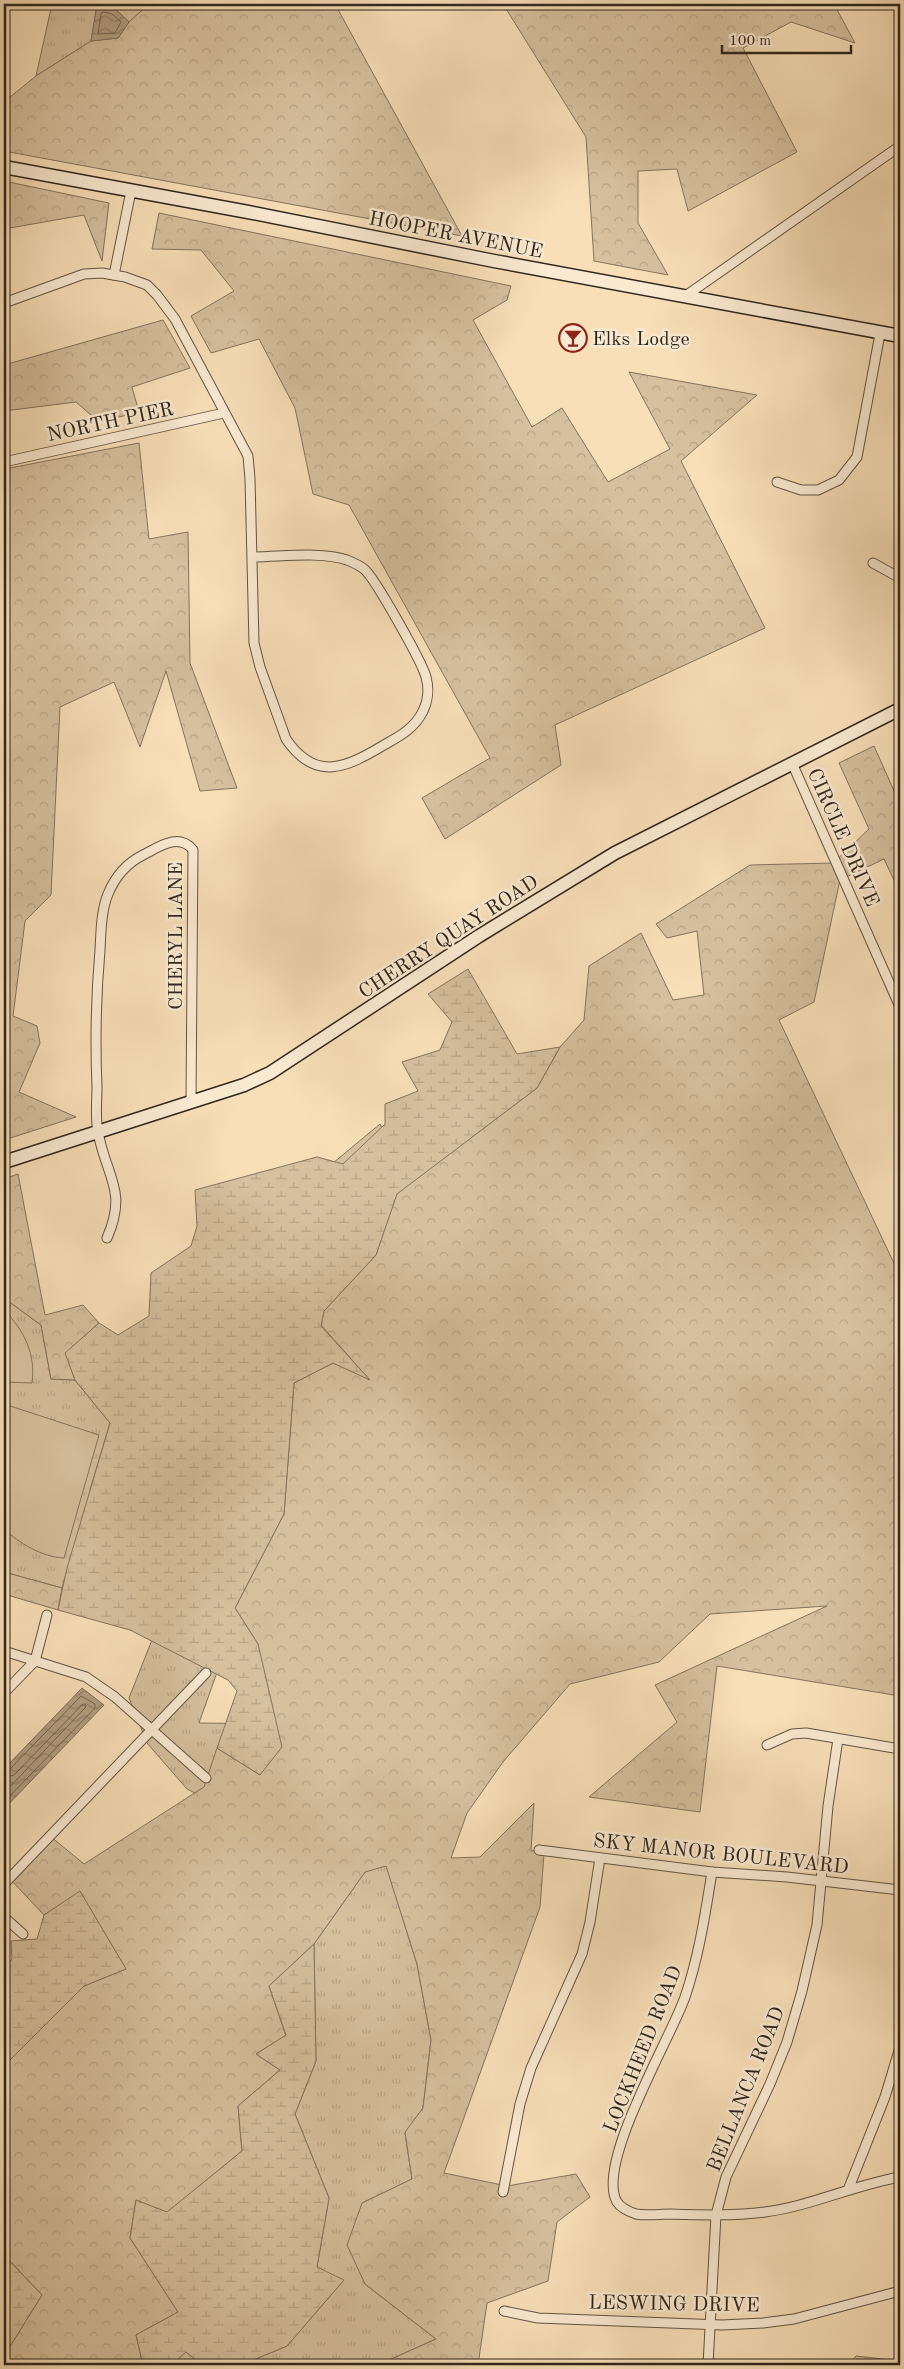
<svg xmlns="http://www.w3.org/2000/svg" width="904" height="2369" font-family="'Old Standard TT',serif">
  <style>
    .grass { fill: url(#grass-tufts); stroke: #83745e }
    .forest { fill: url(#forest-crowns); stroke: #83745e }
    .wetland { fill: url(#wetland-marsh); stroke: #83745e }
    .pitch { fill: #d6c09e; stroke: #83745e }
    .water { fill: url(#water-waves); stroke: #7f705a }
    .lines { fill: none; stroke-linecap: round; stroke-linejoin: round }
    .shore { stroke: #726450; stroke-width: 1 }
    .street-casing { stroke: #625544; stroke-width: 11 }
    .secondary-casing { stroke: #30271d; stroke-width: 15 }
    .street { stroke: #faead1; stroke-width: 9 }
    .secondary { stroke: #faead1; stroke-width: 12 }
    .labels { text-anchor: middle; stroke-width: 5; stroke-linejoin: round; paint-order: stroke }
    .street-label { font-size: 20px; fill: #30271d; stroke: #faead1 }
    .poi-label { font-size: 20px; fill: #30271d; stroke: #faead1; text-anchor: start }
  </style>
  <defs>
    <pattern id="grass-tufts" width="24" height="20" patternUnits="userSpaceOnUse" patternTransform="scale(1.25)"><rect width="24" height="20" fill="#d6c09e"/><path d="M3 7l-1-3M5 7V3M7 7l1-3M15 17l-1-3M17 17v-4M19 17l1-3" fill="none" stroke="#b8a588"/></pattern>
    <pattern id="forest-crowns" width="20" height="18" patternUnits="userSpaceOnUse" patternTransform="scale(1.25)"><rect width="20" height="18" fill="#d6c09e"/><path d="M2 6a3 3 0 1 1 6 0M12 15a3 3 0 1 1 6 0" fill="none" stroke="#b8a588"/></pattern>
    <pattern id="wetland-marsh" width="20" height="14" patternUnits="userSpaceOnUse" patternTransform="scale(1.25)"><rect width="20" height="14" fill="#d6c09e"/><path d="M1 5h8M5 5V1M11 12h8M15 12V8" fill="none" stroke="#b8a588"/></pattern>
    <pattern id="water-waves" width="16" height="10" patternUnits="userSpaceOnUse" patternTransform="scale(1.25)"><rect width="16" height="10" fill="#b4a083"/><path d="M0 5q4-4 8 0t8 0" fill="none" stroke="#93826b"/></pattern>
  </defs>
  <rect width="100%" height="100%" fill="#f8dfb8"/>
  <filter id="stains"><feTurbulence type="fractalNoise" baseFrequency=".004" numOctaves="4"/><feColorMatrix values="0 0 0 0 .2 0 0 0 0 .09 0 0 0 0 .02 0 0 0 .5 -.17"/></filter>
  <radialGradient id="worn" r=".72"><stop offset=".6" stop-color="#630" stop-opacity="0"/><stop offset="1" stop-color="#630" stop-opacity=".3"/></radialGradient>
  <!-- grass -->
  <g class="grass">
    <polygon points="52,4 149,4 129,22 115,9 97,6 91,41 36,76"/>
    <polygon points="380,1124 410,1185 67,1570 62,1588 4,1572 4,1298 41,1325 51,1379 75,1380 110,1423 90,1490 167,1301"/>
    <polygon points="165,1607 225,1650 199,1723 281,1724 333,1864 187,1789 147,1743 129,1698"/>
    <polygon points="386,1865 417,1964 431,2040 423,2108 405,2133 412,2179 362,2203 365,2284 436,2339 378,2365 241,2365 287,2346 343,2281 317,2267 329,2198 295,2114 316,2061 314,1944 365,1872"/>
  </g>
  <!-- forest -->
  <g class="forest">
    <polygon points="149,4 335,4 462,236 4,151 4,102 36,76 91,41 118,38 129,22"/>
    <polygon points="503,4 834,4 855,43 791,22 743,48 797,152 688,211 677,169 638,171 638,223 668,275 594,261 586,137"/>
    <polygon points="4,181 109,203 102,261 84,215 4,229"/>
    <polygon points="159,213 511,286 507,300 473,320 532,427 562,408 608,482 670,449 629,372 757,395 681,461 765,628 555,725 561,765 445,839 422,798 490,758 349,505 313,494 295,408 259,339 211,353 191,316 234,291 201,250 152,249"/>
    <polygon points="163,320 190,368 132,387 139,412 99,422 76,402 4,411 4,365"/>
    <polygon points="139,443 149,539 188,532 190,663 237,788 200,791 166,671 140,747 114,682 60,707 51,895 25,921 13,1016 37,1026 40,1043 19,1092 76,1117 4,1140 4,536 10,468"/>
    <polygon points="874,746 895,793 900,791 900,893 884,859 840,880 814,1002 779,1020 900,1276 900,1696 717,1666 700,1812 589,1797 677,1722 655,1685 827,1606 710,1614 659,1662 570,1684 503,1762 467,1813 451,1858 480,1857 534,1803 531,1851 539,1850 544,1854 540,1907 444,2173 507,2186 576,2174 590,2197 557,2222 548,2281 487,2303 478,2365 378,2365 436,2339 365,2284 347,2245 362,2203 412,2179 405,2132 423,2108 431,2040 417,1964 386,1866 365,1872 314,1944 269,1986 286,2036 256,2054 280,2070 238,2106 242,2151 167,2213 136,2200 130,2238 178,2312 136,2335 143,2365 4,2365 4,2356 42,2295 4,2255 4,2066 84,1986 126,1969 80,1892 44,1915 9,1878 50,1836 84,1864 204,1787 217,1748 260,1775 258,1644 235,1608 284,1514 294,1383 333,1363 369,1379 321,1325 324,1311 376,1255 396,1194 537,1088 560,1047 584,1020 589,966 641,933 673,1000 704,995 697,931 667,938 656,924 750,865 833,863 869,829 839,763"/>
    <polygon points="18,1174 45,1315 83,1305 99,1323 66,1353 75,1380 51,1379 41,1325 4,1298 4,1179"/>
    <polygon points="4,1572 62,1588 58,1610 4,1594"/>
    <polygon points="186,2352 202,2365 171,2365"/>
    <polygon points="856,2356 900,2361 900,2365 849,2365"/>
  </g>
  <!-- wetland -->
  <g class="wetland">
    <polygon points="468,969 517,1054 560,1047 537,1088 397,1194 376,1255 324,1311 321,1326 370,1380 333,1363 294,1383 284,1514 235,1608 258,1644 282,1747 260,1775 217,1748 237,1691 228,1680 130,1630 58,1610 67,1568 110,1423 75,1380 65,1353 99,1323 118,1335 149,1316 151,1273 191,1246 197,1226 195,1190 317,1157 343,1164 385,1124 385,1104 418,1091 402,1062 440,1050 452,1022 428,994"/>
    <polygon points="80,1891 126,1969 84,1986 4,2066 4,1969 12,1959 11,1941 37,1939 44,1915"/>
    <polygon points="314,1944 316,2061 295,2114 329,2198 317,2267 344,2280 287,2346 241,2365 202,2365 186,2352 171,2365 143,2365 136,2335 178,2312 130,2238 136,2200 167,2212 242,2151 238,2106 280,2070 256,2054 286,2035 269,1986"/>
    <polygon points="4,2255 42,2295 4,2356"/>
  </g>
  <!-- pitch -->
  <g class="pitch">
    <path d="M4 1310C24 1330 36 1354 32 1383L4 1382Z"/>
    <path d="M4 1404 99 1435 64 1558C42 1557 19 1543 4 1529Z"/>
  </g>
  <!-- water -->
  <g class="water">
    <polygon points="97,5 115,9 129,22 118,38 91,41"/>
    <polygon points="82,1688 104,1705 4,1809 4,1769"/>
  </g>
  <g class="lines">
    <!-- shore -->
    <g class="shore">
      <polygon points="104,12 112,14 121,22 115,33 98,34 101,14"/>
      <polyline points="4,1772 9,1770 81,1696 95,1704 95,1708 4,1802"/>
      <polyline points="4,1778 14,1775 82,1705 86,1705 85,1708 4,1793"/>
    </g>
    <defs>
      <g id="street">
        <polyline points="114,275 131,191"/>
        <polyline points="684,297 900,146"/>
        <path d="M4 303 84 274 102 273 125 277 147 285 157 295 175 319 248 456 250 479 254 643 260 667 286 739C316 783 347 767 384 745 400 736 415 728 423 711 428 701 429 688 426 677 422 662 375 578 364 569 359 565 352 562 347 560 320 551 281 557 252 557"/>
        <polyline points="4,462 224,413"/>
        <polyline points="777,482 801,490 818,490 839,480 857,457 880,334"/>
        <polyline points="873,563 900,578"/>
        <polyline points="792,763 900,1007"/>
        <path d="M107 1238C128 1190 106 1177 98 1132 95 1118 97 1101 97 1087 95 1041 96 996 100 950 101 932 101 911 108 894 115 877 127 863 143 855 159 847 179 832 193 850L191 1101"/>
        <polyline points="4,1651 86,1677 115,1697 206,1778"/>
        <polyline points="4,1693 35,1661 47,1615"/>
        <polyline points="767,1745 792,1734 806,1733 900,1749"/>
        <polyline points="539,1850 712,1872 787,1877 900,1890"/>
        <path d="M712 1872C705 1915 699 1956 685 1997 671 2038 595 2164 617 2202 621 2208 630 2212 636 2214 647 2216 660 2214 670 2214 702 2215 734 2216 765 2212 811 2206 854 2185 900 2177"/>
        <polyline points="4,1884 206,1673"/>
        <polyline points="4,1917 23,1934"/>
        <polyline points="848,2190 885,2097 900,2047"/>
        <polyline points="503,2192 520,2104 531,2068 582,1954 590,1922 600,1858"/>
        <polyline points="504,2311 538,2318 722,2325 763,2323 794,2319 900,2291"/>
        <polyline points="708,2365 716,2215 726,2177 770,2084 787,2042 802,1991 817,1925 828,1806 838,1739"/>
      </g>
      <g id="secondary">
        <polyline points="4,167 248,212 494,261 900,336"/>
        <polyline points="4,1162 244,1085 270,1073 479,936 615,853 900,709"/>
      </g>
    </defs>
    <!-- street casing -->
    <use href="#street" class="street-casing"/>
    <!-- secondary casing -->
    <use href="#secondary" class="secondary-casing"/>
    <!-- street -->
    <use href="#street" class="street"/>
    <!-- secondary -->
    <use href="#secondary" class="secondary"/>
  </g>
  <!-- icons -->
  <defs>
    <symbol id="bar-ring" viewBox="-11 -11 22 22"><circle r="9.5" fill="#faead1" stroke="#8f2418" stroke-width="1.5"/><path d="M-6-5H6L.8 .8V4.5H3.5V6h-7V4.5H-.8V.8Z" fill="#8f2418"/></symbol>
  </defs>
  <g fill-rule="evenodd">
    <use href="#bar-ring" x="557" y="322" width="32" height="32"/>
  </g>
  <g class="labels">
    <!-- street labels -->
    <g class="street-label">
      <text transform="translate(456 234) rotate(11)" y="7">HOOPER AVENUE</text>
      <text transform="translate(110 421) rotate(-12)" y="7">NORTH PIER</text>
      <text transform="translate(844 837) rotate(66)" y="7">CIRCLE DRIVE</text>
      <text transform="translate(175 936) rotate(-90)" y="7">CHERYL LANE</text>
      <text transform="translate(448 936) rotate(-33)" y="7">CHERRY QUAY ROAD</text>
      <text transform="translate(721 1853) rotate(6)" y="7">SKY MANOR BOULEVARD</text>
      <text transform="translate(642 2049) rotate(-68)" y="7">LOCKHEED ROAD</text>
      <text transform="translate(745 2089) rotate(-68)" y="7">BELLANCA ROAD</text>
      <text transform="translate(674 2303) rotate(1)" y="7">LESWING DRIVE</text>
    </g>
    <!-- poi labels -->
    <g class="poi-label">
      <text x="592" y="345">Elks Lodge</text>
    </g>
  </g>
  <!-- margin -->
  <rect width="904" height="2369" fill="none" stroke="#f8dfb8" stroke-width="20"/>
  <rect x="5" y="5" width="894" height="2359" fill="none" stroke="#30271d" stroke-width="2.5"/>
  <rect x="10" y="10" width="884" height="2349" fill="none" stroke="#30271d"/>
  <!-- scale -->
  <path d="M722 45v8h129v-8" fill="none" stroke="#30271d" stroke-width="2.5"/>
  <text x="729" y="45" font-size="15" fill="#30271d" stroke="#faead1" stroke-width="4" paint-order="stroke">100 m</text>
  <rect width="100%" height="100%" filter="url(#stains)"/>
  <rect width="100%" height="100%" fill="url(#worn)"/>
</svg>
